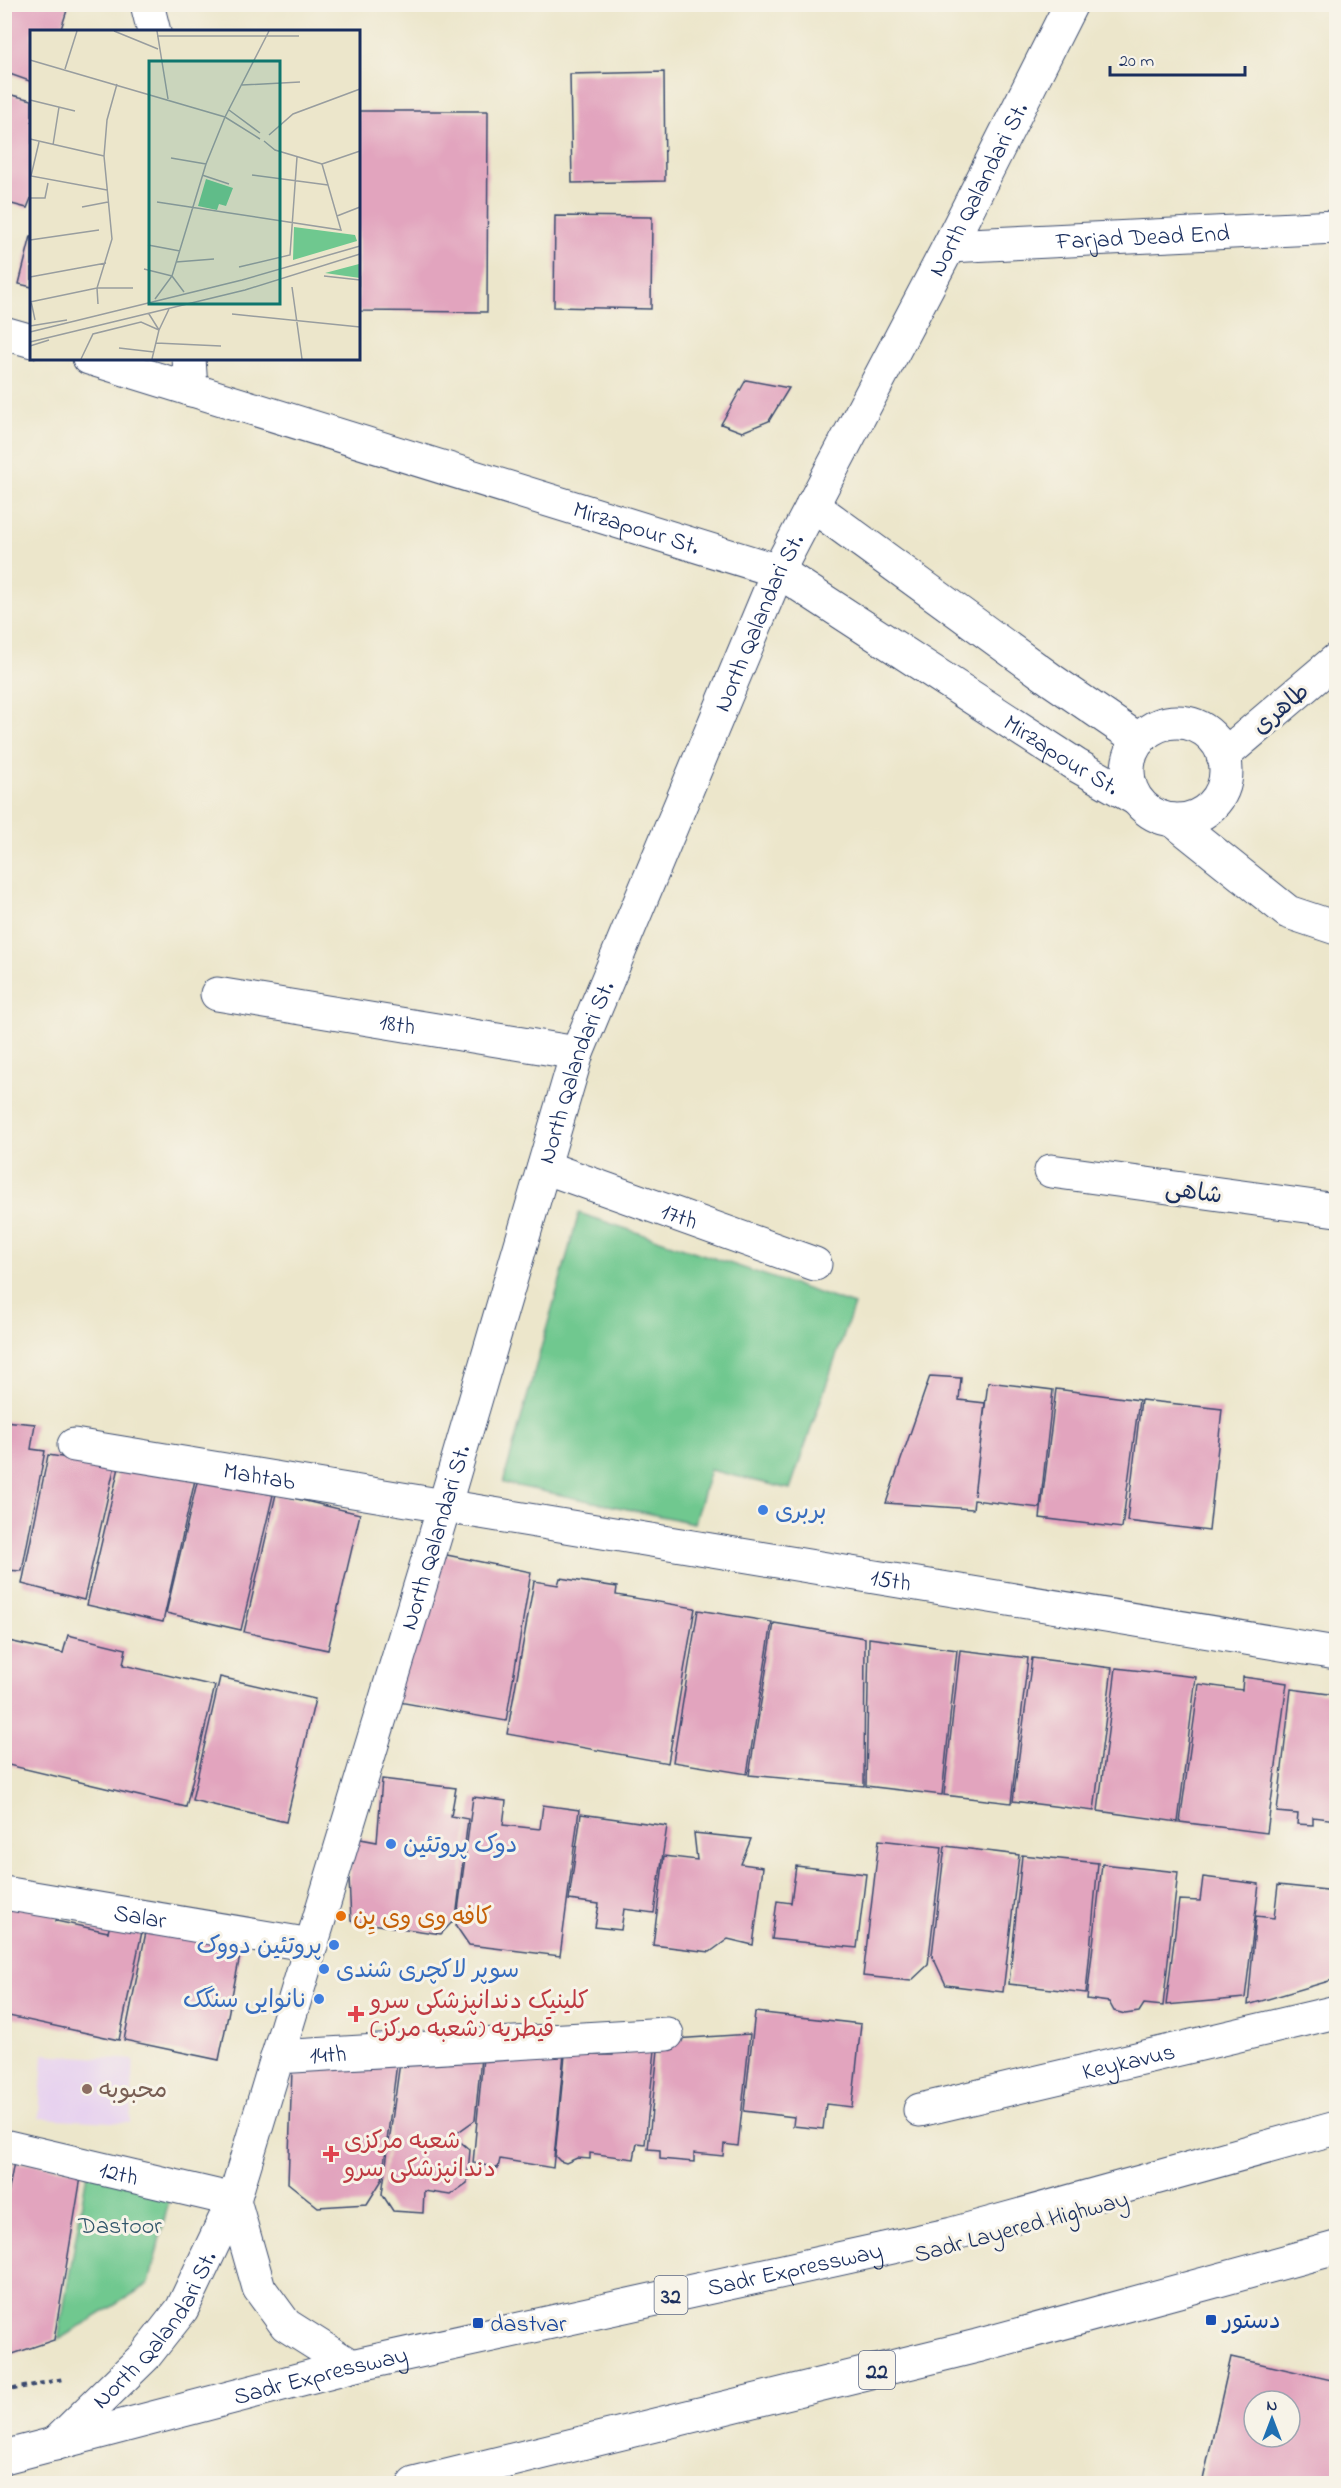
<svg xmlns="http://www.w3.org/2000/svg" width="1341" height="2488" font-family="'Indie Flower','Playpen Sans Arabic',sans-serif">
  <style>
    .built { fill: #e7d2ef }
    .green { fill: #6fc88f; stroke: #457c76; stroke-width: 1.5 }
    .building { fill: #e2a4be; fill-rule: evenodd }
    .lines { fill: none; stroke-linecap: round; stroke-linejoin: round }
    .street-casing { stroke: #3a4a6e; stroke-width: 35 }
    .highway-casing { stroke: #3a4a6e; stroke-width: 35 }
    .path { stroke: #3a4a6e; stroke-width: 4; stroke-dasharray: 4.5 4.5; stroke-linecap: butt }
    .street { stroke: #fff; stroke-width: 33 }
    .highway { stroke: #fff; stroke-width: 33 }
    .shop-dot { fill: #3f7fe0; stroke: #f7f3e8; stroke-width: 2 }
    .food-dot { fill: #e8710a; stroke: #f7f3e8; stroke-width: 2 }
    .health-dot { fill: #e0444e; stroke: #f7f3e8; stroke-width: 2 }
    .education-dot { fill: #8d6e63; stroke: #f7f3e8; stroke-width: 2 }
    .transit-dot { fill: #1a4fb4; stroke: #f7f3e8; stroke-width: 2 }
    .labels { text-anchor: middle; stroke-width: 6; stroke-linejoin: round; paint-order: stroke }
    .shield { fill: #f7f3e8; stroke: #5d6a87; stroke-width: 1.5 }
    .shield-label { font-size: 22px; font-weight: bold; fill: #1b2f5e }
    .street-label { font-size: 24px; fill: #1b2f5e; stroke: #f7f3e8 }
    .shop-label { font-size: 24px; fill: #366cbe; stroke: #f7f3e8; text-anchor: start }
    .food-label { font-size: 24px; fill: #c56008; stroke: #f7f3e8; text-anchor: start }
    .health-label { font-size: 24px; fill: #be3a42; stroke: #f7f3e8; text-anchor: start }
    .education-label { font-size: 24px; fill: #785e54; stroke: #f7f3e8; text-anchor: start }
    .park-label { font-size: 24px; fill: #30556a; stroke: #f7f3e8 }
    .transit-label { font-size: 24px; fill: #164399; stroke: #f7f3e8; text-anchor: start }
    .inset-road { fill: none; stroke: #989d9f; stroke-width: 1.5 }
    .view { fill: #0f766e; fill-opacity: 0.15; stroke: #0f766e; stroke-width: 3 }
    .inset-edge { fill: none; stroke: #1b2f5e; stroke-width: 3 }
  </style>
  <rect width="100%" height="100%" fill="#f7f3e8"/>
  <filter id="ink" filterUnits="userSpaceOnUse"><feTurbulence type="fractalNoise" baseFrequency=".0167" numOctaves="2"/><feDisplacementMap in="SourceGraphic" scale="12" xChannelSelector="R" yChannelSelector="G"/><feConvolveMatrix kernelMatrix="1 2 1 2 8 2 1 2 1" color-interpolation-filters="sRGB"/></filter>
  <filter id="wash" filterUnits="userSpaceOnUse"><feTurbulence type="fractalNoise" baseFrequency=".008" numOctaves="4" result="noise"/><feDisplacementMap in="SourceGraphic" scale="24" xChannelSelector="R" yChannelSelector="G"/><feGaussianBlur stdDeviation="1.35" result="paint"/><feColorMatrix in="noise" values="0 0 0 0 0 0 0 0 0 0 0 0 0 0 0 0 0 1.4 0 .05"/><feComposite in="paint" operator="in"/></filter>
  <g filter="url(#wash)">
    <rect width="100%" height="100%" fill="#ece6cb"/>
    <!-- built -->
    <polygon class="built" points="43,2054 134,2060 130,2123 39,2118"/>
    <!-- green -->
    <g class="green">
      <polygon points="579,1213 854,1305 790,1489 710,1470 694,1523 503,1483"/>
      <polygon points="87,2173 171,2192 149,2284 58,2340"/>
    </g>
    <g id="blocks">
      <!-- building -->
      <g class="building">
        <polygon points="4,4 69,4 60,32 32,32 32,82 4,72"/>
        <polygon points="664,72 665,181 572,183 570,74"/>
        <polygon points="4,93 32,100 32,196 27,208 4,202"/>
        <polygon points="358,111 488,111 487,312 358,311"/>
        <polygon points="555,216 652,217 651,309 554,307"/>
        <polygon points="31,236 32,236 32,287 19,284"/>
        <polygon points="746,380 789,388 769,421 742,432 721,424"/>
        <polygon points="930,1376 961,1378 959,1400 985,1403 974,1496 988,1382 1053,1390 1040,1508 974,1500 973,1509 886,1503"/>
        <polygon points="1056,1389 1139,1400 1122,1528 1040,1518"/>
        <polygon points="1141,1400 1222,1409 1209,1531 1127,1521"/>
        <polygon points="4,1421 35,1424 31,1449 45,1451 22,1571 4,1570"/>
        <polygon points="48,1455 115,1465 84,1600 22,1584"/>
        <polygon points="120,1463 195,1480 163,1622 87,1605"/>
        <polygon points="198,1478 273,1495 241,1630 166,1613"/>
        <polygon points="276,1494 360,1514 328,1650 244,1632"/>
        <polygon points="437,1553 531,1572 506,1721 393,1701"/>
        <polygon points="560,1578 617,1587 616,1595 695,1608 668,1763 507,1734 534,1581 558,1585"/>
        <polygon points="698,1610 772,1622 747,1774 673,1762"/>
        <polygon points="774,1623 865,1638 864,1786 749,1775"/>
        <polygon points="68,1635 126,1649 123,1665 215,1686 186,1807 4,1764 4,1640 63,1653"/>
        <polygon points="869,1638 957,1650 942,1795 866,1786"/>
        <polygon points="960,1650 1028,1658 1011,1803 944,1795"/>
        <polygon points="1032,1658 1112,1668 1094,1811 1013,1801"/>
        <polygon points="1116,1668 1196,1677 1178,1822 1098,1811"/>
        <polygon points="220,1677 315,1699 286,1822 192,1800"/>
        <polygon points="1243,1677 1287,1683 1267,1833 1180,1822 1199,1684 1242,1690"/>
        <polygon points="1291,1689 1336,1695 1336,1820 1313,1817 1313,1825 1297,1824 1298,1814 1277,1812"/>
        <polygon points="382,1779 456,1788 451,1816 468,1819 456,1918 441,1934 351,1921 349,1878 355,1838 377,1842"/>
        <polygon points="473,1797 506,1801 503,1825 540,1829 543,1805 579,1810 560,1956 469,1945 456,1926"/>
        <polygon points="581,1814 667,1826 654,1913 624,1909 621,1930 595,1927 599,1904 569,1900"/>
        <polygon points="694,1833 751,1839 741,1864 763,1867 753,1945 728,1939 710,1952 653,1945 664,1856 697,1860"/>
        <polygon points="879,1840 942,1847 928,1965 911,1981 863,1976"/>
        <polygon points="945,1846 1019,1855 1003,1992 946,1985 932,1955"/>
        <polygon points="1022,1855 1098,1863 1086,1993 1009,1984"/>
        <polygon points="1102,1864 1178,1872 1163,2006 1144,2004 1139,2012 1125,2014 1114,2011 1109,2002 1087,1999"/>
        <polygon points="796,1866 866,1874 857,1948 772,1939 777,1901 791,1903"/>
        <polygon points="1203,1877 1259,1884 1245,1998 1166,2005 1179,1900 1200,1901"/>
        <polygon points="1278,1885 1336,1891 1336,1979 1248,2005 1256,1916 1274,1918"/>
        <polygon points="4,1896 59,1907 56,1921 108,1932 111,1921 143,1927 119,2040 4,2015"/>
        <polygon points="147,1927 242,1946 219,2060 124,2040"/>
        <polygon points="755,2012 861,2024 852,2107 826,2104 823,2129 793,2126 794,2117 744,2111"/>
        <polygon points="750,2034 738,2146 724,2144 723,2156 694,2153 694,2162 660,2159 660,2150 648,2149 659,2040"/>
        <polygon points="656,2041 645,2144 637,2143 634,2159 590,2153 590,2159 577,2158 566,2163 560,2161 555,2156 565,2055 613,2055 615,2043"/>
        <polygon points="564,2053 553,2168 500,2159 498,2168 473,2163 483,2057"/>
        <polygon points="481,2057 475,2120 457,2133 457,2139 470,2150 467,2183 450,2195 424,2191 423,2213 393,2211 382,2194 400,2062"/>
        <polygon points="397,2063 382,2180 367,2204 318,2207 288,2183 292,2069"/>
        <polygon points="14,2162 82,2171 54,2340 4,2357 4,2216"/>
        <path d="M1231 2357 1336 2381V2484H1202ZM1254 2401H1290V2437H1254Z"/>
      </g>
    </g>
  </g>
  <g filter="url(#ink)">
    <use href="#blocks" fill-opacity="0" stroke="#3a4a6e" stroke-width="1.5"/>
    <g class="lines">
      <defs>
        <g id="street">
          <polyline points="147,4 154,32"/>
          <path id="s1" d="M949 246 1336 227"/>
          <polyline points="4,333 32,341"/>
          <path id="s2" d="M89 358 778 571 1076 765 1136 799"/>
          <polyline points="189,358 191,390"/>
          <polyline points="812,505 1053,681 1139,740"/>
          <circle cx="1177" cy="771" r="49"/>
          <polyline points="1223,756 1336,660"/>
          <polyline points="1173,820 1288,912 1336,928"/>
          <path id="s3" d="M217 994 577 1053"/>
          <path id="s4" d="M544 1167 815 1264"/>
          <polyline points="1051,1171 1336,1210"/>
          <path id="s5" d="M74 1445 1336 1653"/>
          <path id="s6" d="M4 1893 311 1945"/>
          <path id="s7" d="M277 2057 667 2034"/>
          <path id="s8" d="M920 2110 1336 2012"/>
          <path id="s9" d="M4 2146 234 2200"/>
          <polyline points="234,2200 259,2288 286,2325 351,2366"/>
          <path id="s10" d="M55 2444 145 2356 182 2309 234 2200 444 1507 577 1053 778 571 949 246 1071 4"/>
        </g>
        <g id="highway">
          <path id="s11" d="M4 2457 351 2366 952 2234 1336 2128"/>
          <polyline points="414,2484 977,2346 1336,2248"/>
        </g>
      </defs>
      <!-- street casing -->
      <use href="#street" class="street-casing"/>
      <!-- highway casing -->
      <use href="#highway" class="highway-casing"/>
      <!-- path -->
      <polyline class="path" points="4,2391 63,2379"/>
      <!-- street -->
      <use href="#street" class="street"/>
      <!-- highway -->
      <use href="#highway" class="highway"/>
    </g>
  </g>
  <!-- markers -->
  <g class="shop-dot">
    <circle cx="763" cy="1510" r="6"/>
    <circle cx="391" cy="1844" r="6"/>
    <circle cx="334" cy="1945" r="6"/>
    <circle cx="324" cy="1969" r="6"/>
    <circle cx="319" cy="1999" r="6"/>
  </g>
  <circle class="food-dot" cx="341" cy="1916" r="6"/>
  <g class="health-dot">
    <path d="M353 2005h6v6h6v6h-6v6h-6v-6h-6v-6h6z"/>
    <path d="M328 2145h6v6h6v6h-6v6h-6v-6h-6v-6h6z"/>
  </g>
  <circle class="education-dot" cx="87" cy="2089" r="6"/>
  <g class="transit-dot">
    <rect x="1205" y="2314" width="12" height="12" rx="3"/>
    <rect x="472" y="2317" width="12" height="12" rx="3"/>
  </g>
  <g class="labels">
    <!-- shield labels -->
    <g class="shield">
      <rect x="654.5" y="2276" width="33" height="38" rx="4.5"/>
      <rect x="859" y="2351" width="36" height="38" rx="4.5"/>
    </g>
    <g class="shield-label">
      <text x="671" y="2303">32</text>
      <text x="877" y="2378">22</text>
    </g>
    <!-- street labels -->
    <g class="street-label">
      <text dy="8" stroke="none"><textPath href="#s10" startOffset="2457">North Qalandari St.</textPath></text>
      <text dy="8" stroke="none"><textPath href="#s1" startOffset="194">Farjad Dead End</textPath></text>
      <text dy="8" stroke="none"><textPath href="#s2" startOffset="573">Mirzapour St.</textPath></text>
      <text dy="8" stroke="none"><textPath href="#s10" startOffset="1971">North Qalandari St.</textPath></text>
      <text transform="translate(1280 708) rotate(-40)" y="8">طاهری</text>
      <text dy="8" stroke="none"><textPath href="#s2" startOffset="1059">Mirzapour St.</textPath></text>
      <text dy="8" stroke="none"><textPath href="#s3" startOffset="183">18th</textPath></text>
      <text dy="8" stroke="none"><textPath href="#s10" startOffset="1485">North Qalandari St.</textPath></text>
      <text transform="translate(1194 1191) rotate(8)" y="8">شاهی</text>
      <text dy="8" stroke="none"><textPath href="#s4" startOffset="144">17th</textPath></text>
      <text dy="8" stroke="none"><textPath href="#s5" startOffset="188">Mahtab</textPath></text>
      <text dy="8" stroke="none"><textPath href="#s10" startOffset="999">North Qalandari St.</textPath></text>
      <text dy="8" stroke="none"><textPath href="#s5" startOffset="828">15th</textPath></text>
      <text dy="8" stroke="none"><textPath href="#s6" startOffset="138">Salar</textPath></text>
      <text dy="8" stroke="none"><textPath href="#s7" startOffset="51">14th</textPath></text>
      <text dy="8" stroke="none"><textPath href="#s8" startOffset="214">Keykavus</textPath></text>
      <text dy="8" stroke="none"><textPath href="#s9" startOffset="118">12th</textPath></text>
      <text transform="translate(1021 2226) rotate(-15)" y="8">Sadr Layered Highway</text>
      <text dy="8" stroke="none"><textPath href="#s11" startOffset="813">Sadr Expressway</textPath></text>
      <text dy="8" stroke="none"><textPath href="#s10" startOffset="153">North Qalandari St.</textPath></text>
      <text dy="8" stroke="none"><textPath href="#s11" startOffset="327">Sadr Expressway</textPath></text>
    </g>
    <!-- shop labels -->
    <g class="shop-label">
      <text x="775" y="1518">بربری</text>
      <text x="403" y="1852">دوک پروتئین</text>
      <text x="322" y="1953" text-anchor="end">پروتئین دووک</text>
      <text x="336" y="1977">سوپر لاکچری شندی</text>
      <text x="307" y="2007" text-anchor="end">نانوایی سنگک</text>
    </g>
    <!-- food labels -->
    <g class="food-label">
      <text x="353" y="1924">کافه وی وی یِن</text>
    </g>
    <!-- health labels -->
    <g class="health-label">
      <text x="370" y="2008">کلینیک دندانپزشکی سرو<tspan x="370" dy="28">قیطریه (شعبه مرکز)</tspan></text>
      <text x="344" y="2148">شعبه مرکزی<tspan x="344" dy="28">دندانپزشکی سرو</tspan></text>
    </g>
    <!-- education labels -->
    <g class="education-label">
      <text x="99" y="2097">محبوبه</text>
    </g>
    <!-- park labels -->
    <g class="park-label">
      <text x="120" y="2233">Dastoor</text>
    </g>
    <!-- transit labels -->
    <g class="transit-label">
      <text x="1223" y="2328">دستور</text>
      <text x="490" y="2331">dastvar</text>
    </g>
  </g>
  <!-- overview -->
  <g transform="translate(30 30)">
    <rect width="330" height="330" fill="#ece6cb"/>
    <path d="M176 149 203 158 196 176 189 174 187 180 168 176ZM264 197 325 205 327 211 263 230ZM329 234 330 248 295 243Z" fill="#6fc88f"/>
    <path class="inset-road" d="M84 1 128 19M127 1 138 69M127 6H269M0 30 195 87 230 109M35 39 47 1M212 55 270 52M0 70 45 81M199 80 230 103M239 105 263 84 330 59M0 109 74 126M234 111 245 120 292 134M9 112 1 146 77 160M23 115 29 77M141 128 176 134M292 134 330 121M172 145 199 154M222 145 298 155M0 168H15L18 153M127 172 311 200 292 134M52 177 78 172M307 186 330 177M0 210 69 200M118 215 150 221M146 232 184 229M209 237 260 225 267 127M114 239 142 246M142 246 154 262M294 246 330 250M0 247 76 233M262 257 272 329M125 269 142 246 176 134 195 87 239 1M1 271 5 290M0 272 67 258H103M68 274 67 258 82 209 74 126 77 90 87 54M119 284 129 300M202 284 330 297M0 296 37 290M129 300 139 279M0 302 212 250 330 216M0 312 215 260 330 224M126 313 191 316M0 316 19 310M89 318 124 322M51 329 63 304 111 292 129 300 122 329"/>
    <path class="view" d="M119 31H250V274H119Z"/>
    <rect width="330" height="330" class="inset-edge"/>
  </g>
  <!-- margin -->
  <rect width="1341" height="2488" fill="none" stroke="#f7f3e8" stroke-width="24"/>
  <!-- north arrow -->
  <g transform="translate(1272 2419)"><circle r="28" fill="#f7f3e8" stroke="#9fa5b1" stroke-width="1.5"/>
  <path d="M0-4.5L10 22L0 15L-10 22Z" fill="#1f6fb2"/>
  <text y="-9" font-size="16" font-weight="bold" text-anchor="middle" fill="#1b2f5e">N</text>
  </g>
  <!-- scale -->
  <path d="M1110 66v9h135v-9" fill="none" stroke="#1b2f5e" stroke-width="3"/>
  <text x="1119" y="66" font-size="18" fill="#1b2f5e" stroke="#f7f3e8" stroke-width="4.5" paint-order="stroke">20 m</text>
</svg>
